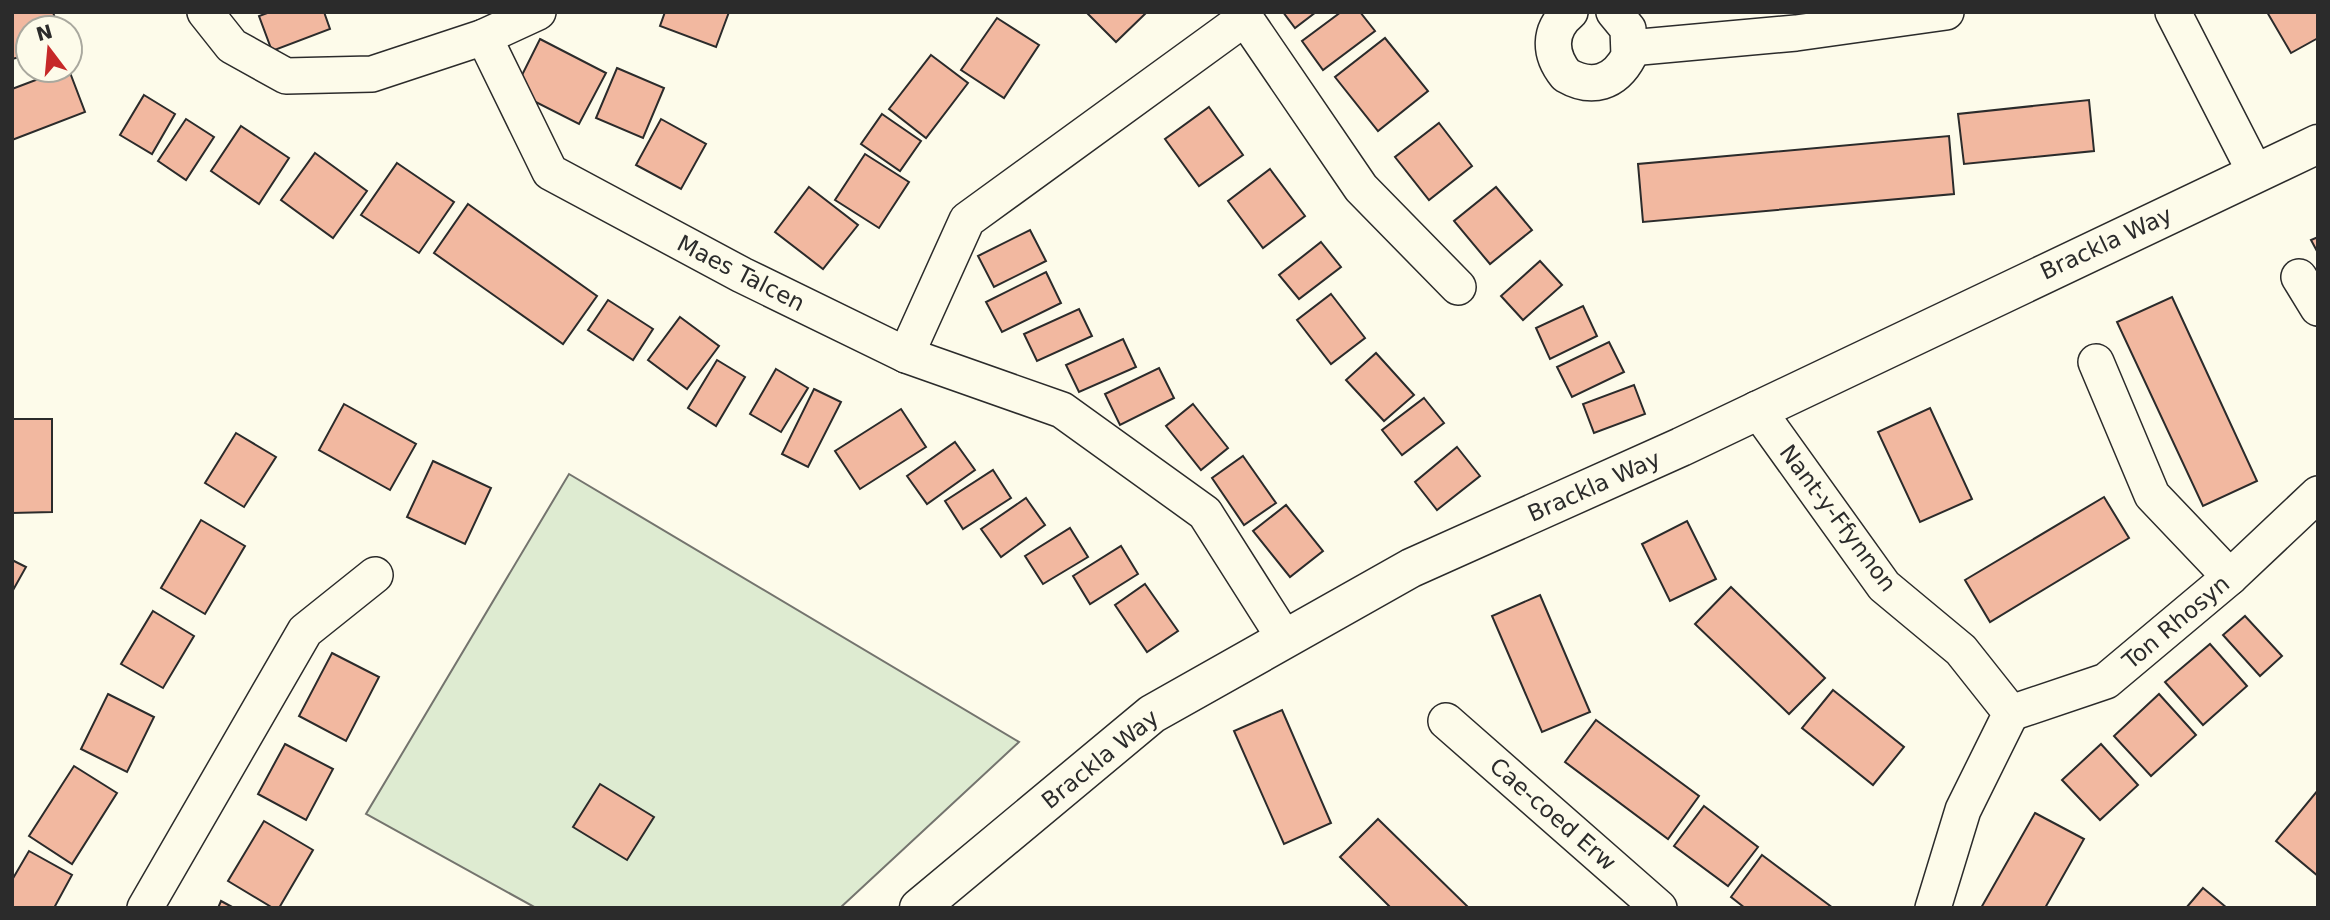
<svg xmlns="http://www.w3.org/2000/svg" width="2330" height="920" font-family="'DejaVu Sans',sans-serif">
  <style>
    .green { fill: #deebd1; stroke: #74746e; stroke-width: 2 }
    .building { fill: #f2b8a0; stroke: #2b2b2b; stroke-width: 2 }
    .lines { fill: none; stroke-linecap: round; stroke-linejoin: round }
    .minor-casing { stroke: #2b2b2b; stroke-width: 38 }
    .tertiary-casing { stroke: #2b2b2b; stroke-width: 41 }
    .minor { stroke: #fdfbea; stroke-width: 35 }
    .tertiary { stroke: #fdfbea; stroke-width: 38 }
    .labels { text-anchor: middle; stroke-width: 5; stroke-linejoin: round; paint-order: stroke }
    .street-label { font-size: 23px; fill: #2b2b2b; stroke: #fdfbea }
  </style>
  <rect width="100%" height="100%" fill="#fdfbea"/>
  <!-- green -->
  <polygon class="green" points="569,474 1019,742 840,908 536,908 366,814"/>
  <!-- building -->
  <g class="building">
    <polygon points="12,12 53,12 58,28 28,28 28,55 12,59"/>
    <polygon points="270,12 324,12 330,29 272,51 259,16"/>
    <polygon points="665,12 729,12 716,47 660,26"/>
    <polygon points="1086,12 1147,12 1116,42"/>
    <polygon points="1283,12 1316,12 1295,28"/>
    <polygon points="1341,12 1360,12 1375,31 1323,70 1302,41"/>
    <polygon points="2267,12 2318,12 2318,38 2291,53"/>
    <polygon points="997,18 1039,45 1004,98 961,70"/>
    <polygon points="1385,38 1428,91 1378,131 1335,77"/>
    <polygon points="540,39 606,73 579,124 514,91"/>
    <polygon points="931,55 968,83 926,138 889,109"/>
    <polygon points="617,68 664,88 643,138 596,118"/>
    <polygon points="62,70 69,70 85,112 12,140 12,89"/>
    <polygon points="144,95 175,114 152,154 120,135"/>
    <polygon points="2089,100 2094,151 1964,164 1958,114"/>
    <polygon points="1209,107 1243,155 1199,186 1165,139"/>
    <polygon points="882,114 921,141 900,171 861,144"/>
    <polygon points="186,119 214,137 186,180 158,161"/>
    <polygon points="661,119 706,144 681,189 636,165"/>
    <polygon points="1439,123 1472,166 1429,200 1395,157"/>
    <polygon points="241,126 289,158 259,204 211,171"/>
    <polygon points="1949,136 1954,194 1643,222 1638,164"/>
    <polygon points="315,153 367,191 333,238 281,200"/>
    <polygon points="865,154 909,182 879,228 835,200"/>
    <polygon points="397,163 454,202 419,253 361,215"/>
    <polygon points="1270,169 1305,216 1263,248 1228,201"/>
    <polygon points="809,187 858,225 823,269 775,232"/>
    <polygon points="1496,187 1532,230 1490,264 1454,221"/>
    <polygon points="468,204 597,296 563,344 434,253"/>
    <polygon points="1030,230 1046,261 994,287 978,256"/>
    <polygon points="2318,237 2318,253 2311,240"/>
    <polygon points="1321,242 1341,267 1299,299 1279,275"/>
    <polygon points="1540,261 1562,285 1523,320 1501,296"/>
    <polygon points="1046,272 1061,303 1002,332 986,302"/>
    <polygon points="1331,294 1365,338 1331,364 1297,320"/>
    <polygon points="2172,297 2257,481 2203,506 2117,322"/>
    <polygon points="608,300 653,329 633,360 588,330"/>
    <polygon points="1583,306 1597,336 1550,359 1536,328"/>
    <polygon points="1079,309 1092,336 1037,361 1024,334"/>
    <polygon points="680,317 719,346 687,389 648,360"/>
    <polygon points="1123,339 1136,367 1079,392 1066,365"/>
    <polygon points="1609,342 1624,372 1572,397 1557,367"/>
    <polygon points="1376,353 1414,395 1384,421 1346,380"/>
    <polygon points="717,360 745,377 716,426 688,408"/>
    <polygon points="1159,368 1174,398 1120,425 1105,394"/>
    <polygon points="776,369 808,388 781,432 750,414"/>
    <polygon points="1634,385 1645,414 1594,433 1583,404"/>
    <polygon points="814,389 841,402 808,467 782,454"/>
    <polygon points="1424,398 1444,423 1402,455 1382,430"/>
    <polygon points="344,404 416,444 390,490 319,450"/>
    <polygon points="1193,404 1228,448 1201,470 1166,426"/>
    <polygon points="1930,408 1972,499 1920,522 1878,432"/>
    <polygon points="901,409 926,447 860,489 835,451"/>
    <polygon points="12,419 52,419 52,512 12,513"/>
    <polygon points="236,433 276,457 244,507 205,483"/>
    <polygon points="955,442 975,470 927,504 907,476"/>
    <polygon points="1457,447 1480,476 1437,510 1415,482"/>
    <polygon points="1243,456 1276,503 1244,525 1212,478"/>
    <polygon points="433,461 491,488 465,544 407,517"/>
    <polygon points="993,470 1011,498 963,529 945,501"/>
    <polygon points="2104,497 2129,538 1990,622 1965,580"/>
    <polygon points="1026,498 1045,525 1001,557 981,529"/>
    <polygon points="1286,505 1323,551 1290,577 1253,531"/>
    <polygon points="201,520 245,546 205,614 161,588"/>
    <polygon points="1687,521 1716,579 1670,601 1642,544"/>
    <polygon points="1070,528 1088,557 1043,584 1025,556"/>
    <polygon points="1121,546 1138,574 1090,604 1073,576"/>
    <polygon points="12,560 26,567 12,592"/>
    <polygon points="1145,584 1178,631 1147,652 1115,605"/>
    <polygon points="1731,587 1825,678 1789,714 1695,624"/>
    <polygon points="1540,595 1590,712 1542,732 1492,616"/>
    <polygon points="153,611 194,636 163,688 121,664"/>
    <polygon points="2245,616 2282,656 2260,676 2223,635"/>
    <polygon points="2210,644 2247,686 2203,725 2165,682"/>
    <polygon points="332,653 379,677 346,741 299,716"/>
    <polygon points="1833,690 1904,747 1873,785 1802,728"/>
    <polygon points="108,694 154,717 127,772 81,749"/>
    <polygon points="2159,694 2196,735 2151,776 2114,736"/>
    <polygon points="1282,710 1331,823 1284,844 1234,731"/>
    <polygon points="1596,720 1699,796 1668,839 1565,762"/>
    <polygon points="285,744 333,769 306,820 258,794"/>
    <polygon points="2101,744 2138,785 2100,820 2062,780"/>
    <polygon points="74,766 117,793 72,864 29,836"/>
    <polygon points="600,784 654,817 627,860 573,827"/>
    <polygon points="2318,790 2318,876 2276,841"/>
    <polygon points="1704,806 1758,847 1728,886 1674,846"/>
    <polygon points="2035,813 2084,839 2045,908 1981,908"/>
    <polygon points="1378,819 1469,908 1391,908 1340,857"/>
    <polygon points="264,821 313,850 279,908 273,908 228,881"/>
    <polygon points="29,851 72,875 54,908 12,908 12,880"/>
    <polygon points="1762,855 1833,908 1745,908 1731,897"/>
    <polygon points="2203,888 2227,908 2186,908"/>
    <polygon points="221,901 234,908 218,908"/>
  </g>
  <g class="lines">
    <defs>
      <g id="minor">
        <polyline points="205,12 232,46 286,76 372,74 484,37 550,172 742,275 906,355 1062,410 1205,513 1285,639"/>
        <path d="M1570 12C1548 30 1549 54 1566 75 1592 90 1615 83 1629 56L1628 29 1614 12"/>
        <polyline points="2173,12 2255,172"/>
        <polyline points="1245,18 1361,188 1458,287"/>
        <polyline points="484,37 538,12"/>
        <polyline points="1630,48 1796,33 1946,12"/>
        <polyline points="2299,277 2318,308"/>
        <polyline points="906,355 967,220 1245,18 1241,12"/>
        <polyline points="2096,362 2152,495 2230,577"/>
        <polyline points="1757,409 1884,586 1961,650 2011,713 1963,810 1933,908"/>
        <polyline points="2011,713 2106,681 2230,577 2318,494"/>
        <polyline points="1446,721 1659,908"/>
        <polyline points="145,908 305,631 375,575"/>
      </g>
      <polyline id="tertiary" points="919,908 1152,714 1411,568 1681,447 2318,144"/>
    </defs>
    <!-- minor casing -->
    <use href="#minor" class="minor-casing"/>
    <!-- tertiary casing -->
    <use href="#tertiary" class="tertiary-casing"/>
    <!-- minor -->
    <use href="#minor" class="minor"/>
    <!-- tertiary -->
    <use href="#tertiary" class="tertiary"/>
  </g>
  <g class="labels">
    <!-- street labels -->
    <g class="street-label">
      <text transform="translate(2106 243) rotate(-25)" y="8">Brackla Way</text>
      <text transform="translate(741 273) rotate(27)" y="8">Maes Talcen</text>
      <text transform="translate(1594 486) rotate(-24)" y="8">Brackla Way</text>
      <text transform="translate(1838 518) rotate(53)" y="8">Nant-y-Ffynnon</text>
      <text transform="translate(2176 622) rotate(-40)" y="8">Ton Rhosyn</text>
      <text transform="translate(1100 759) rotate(-39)" y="8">Brackla Way</text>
      <text transform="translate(1553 814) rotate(41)" y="8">Cae-coed Erw</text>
    </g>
  </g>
  <!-- border -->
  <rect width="2330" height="920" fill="none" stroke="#2b2b2b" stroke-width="28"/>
  <!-- north arrow -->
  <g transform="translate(49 49) rotate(344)"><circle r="33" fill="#fdfbea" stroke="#a9a89e" stroke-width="2"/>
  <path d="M0-5L12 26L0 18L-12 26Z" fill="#c62828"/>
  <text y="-10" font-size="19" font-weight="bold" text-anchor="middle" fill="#2b2b2b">N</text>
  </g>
</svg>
